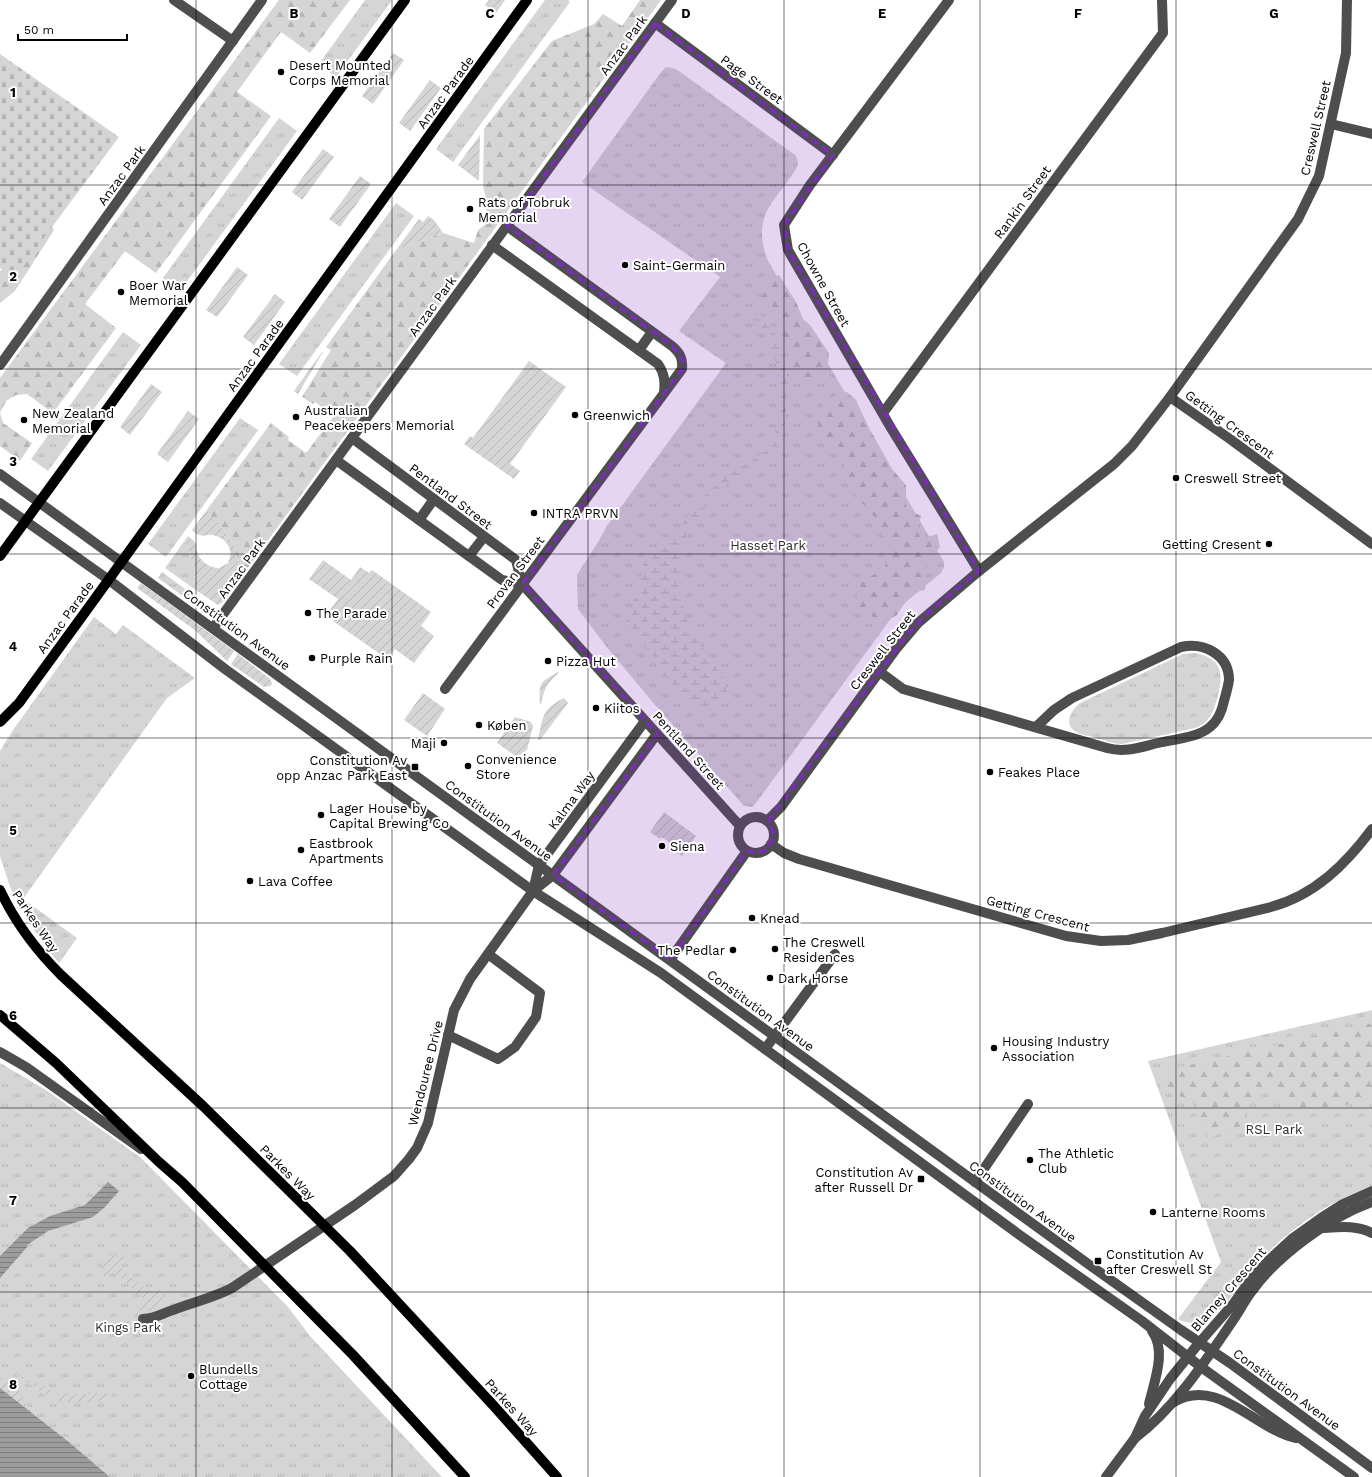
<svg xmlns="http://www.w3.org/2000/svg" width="1372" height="1477" font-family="'Work Sans',sans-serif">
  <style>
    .grass { fill: url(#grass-tufts) }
    .forest { fill: url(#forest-firs) }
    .wetland { fill: url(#wetland-marsh) }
    .cemetery { fill: url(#cemetery-stones) }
    .garden { fill: url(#garden-furrows) }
    .water { fill: url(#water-rules) }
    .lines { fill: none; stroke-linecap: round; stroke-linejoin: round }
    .minor { stroke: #4e4e4e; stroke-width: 10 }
    .major { stroke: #000; stroke-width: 10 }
    .marked { fill: #7b2cbf; fill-opacity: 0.2; stroke: #7b2cbf; stroke-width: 3; stroke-dasharray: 8 5; stroke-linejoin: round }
    .grid { fill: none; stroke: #000; stroke-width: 1; stroke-opacity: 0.55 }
    .poi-dot { fill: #000; stroke: #fff; stroke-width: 1.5 }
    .labels { text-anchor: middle; stroke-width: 4; stroke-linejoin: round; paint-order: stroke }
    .street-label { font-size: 13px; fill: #000; stroke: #fff }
    .poi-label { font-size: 13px; fill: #000; stroke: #fff; text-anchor: start }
    .park-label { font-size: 13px; fill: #2c2c2c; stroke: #fff }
    .grid-label { font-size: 13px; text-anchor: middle; font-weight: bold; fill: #000; stroke: #fff; stroke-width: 4; stroke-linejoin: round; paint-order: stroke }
  </style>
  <defs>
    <pattern id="grass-tufts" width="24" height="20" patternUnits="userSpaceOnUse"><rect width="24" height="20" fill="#d5d5d5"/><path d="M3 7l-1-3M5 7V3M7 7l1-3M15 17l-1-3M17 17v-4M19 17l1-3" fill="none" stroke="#b5b5b5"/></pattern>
    <pattern id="forest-firs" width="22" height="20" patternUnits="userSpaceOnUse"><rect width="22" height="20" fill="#d5d5d5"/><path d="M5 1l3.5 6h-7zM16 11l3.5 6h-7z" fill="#b5b5b5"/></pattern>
    <pattern id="wetland-marsh" width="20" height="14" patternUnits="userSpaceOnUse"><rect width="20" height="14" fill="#d5d5d5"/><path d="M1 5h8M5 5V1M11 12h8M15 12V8" fill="none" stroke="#b5b5b5"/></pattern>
    <pattern id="cemetery-stones" width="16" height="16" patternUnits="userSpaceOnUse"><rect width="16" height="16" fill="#d5d5d5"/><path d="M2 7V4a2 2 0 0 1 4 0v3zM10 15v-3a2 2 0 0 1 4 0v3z" fill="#b5b5b5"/></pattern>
    <pattern id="garden-furrows" width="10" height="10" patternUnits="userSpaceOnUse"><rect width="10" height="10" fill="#d5d5d5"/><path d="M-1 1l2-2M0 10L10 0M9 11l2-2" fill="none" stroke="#b5b5b5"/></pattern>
    <pattern id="water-rules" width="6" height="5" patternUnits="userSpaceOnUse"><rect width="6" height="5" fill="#9c9c9c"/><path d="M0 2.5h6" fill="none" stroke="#7d7d7d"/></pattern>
  </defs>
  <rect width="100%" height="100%" fill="#fff"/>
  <!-- grass -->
  <g class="grass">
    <polygon points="365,0 392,0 336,77 319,64"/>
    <polygon points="545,0 568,0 570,2 453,162 436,149"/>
    <path d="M666 67 676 69 795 155C797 158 798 160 798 163 797 173 771 200 766 213 759 230 762 245 768 261L944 562V567L941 573 907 601 892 617 753 807 744 806 651 700 609 650 578 609 577 575 598 542 607 526 726 363 679 331 720 277 582 182 661 72Z"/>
    <polygon points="279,118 297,131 180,291 163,278"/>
    <polygon points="396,203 414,216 297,376 279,364"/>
    <polygon points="123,332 141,345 48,471 31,459"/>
    <polygon points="240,418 258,430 166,557 148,544"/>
    <polygon points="185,540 195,570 193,588 165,568"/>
    <polygon points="162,572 192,594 191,602 158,578"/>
    <polygon points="94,617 116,634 123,625 195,678 167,698 23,899 77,938 59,963 43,943 30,924 10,887 0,856 0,751 13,730"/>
    <path d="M1195 653C1223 658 1224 676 1217 699 1213 712 1210 723 1195 728L1122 744C1112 744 1103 740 1094 737 1088 736 1081 735 1076 732 1063 724 1071 710 1080 703L1183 654Z"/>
    <path d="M1372 1010V1186C1326 1202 1284 1233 1252 1269 1239 1283 1229 1304 1213 1315 1202 1322 1190 1326 1178 1319L1221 1262 1148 1061Z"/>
    <polygon points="0,1063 46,1090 141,1158 288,1307 310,1336 442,1477 110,1477 69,1442 0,1388"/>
  </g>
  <!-- forest -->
  <g class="forest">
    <polygon points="279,0 350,0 310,53 281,32 237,92 271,116 156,273 125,251 85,304 116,328 53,413 27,394 16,395 6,401 0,413 3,423 32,443 20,461 0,446 0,378"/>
    <path d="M640 0H661L242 576C238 566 237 555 234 545 232 539 211 515 206 511L271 423 289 437 288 440 306 453 334 416 315 402 313 404 302 397 331 350 326 347 396 250 443 233 474 243 478 230 485 225 487 203 483 186 484 129 552 41 594 24 603 14 622 26Z"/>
    <polygon points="40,207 54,230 15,291 0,303 0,271 21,256"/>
    <path d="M779 275 796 302 803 319 810 325 829 353 827 372 814 381 804 377 791 366C789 349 785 327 773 313 769 309 764 305 760 300L773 277Z"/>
    <polygon points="847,392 856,400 868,426 892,469 906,485 906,508 921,516 917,530 921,539 937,534 940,547 927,564 925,590 910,593 897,615 883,623 857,607 857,581 886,570 885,559 891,544 883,535 880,523 854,494 841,459 832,444 821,431 816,418 824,399"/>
    <polygon points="1372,1023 1372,1100 1319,1109 1295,1107 1269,1087 1249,1100 1245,1126 1207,1138 1193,1102 1168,1091 1163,1071"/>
  </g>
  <!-- wetland -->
  <polygon class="wetland" points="759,312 768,321 776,336 781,350 788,380 788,392 784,430 778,446 772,456 759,467 744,477 729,483 703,509 681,545 680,588 684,609 691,631 723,677 727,689 725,700 717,707 708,711 697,708 685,701 673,687 668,677 656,659 625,625 636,597 644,562 649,551 663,545 673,536 700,500 722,479 766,451 774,438 778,418 779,379 777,375 777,365 768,341 762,327 755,320"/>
  <!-- cemetery -->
  <polygon class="cemetery" points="0,54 119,137 14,278 0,268"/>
  <!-- garden -->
  <g class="garden">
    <polygon points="489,0 505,0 496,13 485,5"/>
    <polygon points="393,53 404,60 373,104 362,96"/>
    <polygon points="430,80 441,88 410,131 399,123"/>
    <polygon points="480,135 479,181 458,165"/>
    <polygon points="323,149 334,157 302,200 292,192"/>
    <polygon points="360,176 371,184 340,227 329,219"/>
    <polygon points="428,216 434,220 443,233 396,250 419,219 423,222"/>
    <polygon points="237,267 248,275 217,317 206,310"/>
    <polygon points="275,294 285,302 254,345 243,337"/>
    <polygon points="322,352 323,352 298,394 294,391"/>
    <polygon points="529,361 566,387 510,464 520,471 514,479 464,444 470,436 473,438"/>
    <polygon points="151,384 162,392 130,435 120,427"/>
    <polygon points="188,411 199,419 168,462 157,454"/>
    <path d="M206 511C211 514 232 540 234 545 237 555 238 565 242 576L224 601 218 605 193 588 195 570 185 540 188 536 195 542C197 545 196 548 197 551 199 561 209 568 219 568L228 563C235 550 226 537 212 535 208 534 204 537 200 535 197 535 194 532 192 530Z"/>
    <polygon points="323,560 351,580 360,567 369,573 372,570 431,612 421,626 434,636 414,663 395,649 387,659 333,621 335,618 328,613 338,599 309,579"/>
    <polygon points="141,583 234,651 227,661 196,631 137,588"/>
    <polygon points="192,594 208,606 209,608 198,607 191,602"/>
    <polygon points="238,654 270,679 272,683 271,686 264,687 231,664"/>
    <path d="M558 672V674C546 684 545 688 541 704H540C539 682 539 683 558 672Z"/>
    <polygon points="423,693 445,709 427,736 404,720"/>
    <path d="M564 698 568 703 540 740H538C543 717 542 709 564 698Z"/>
    <polygon points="515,717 531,722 533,726 527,750 517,757 497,743"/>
    <polygon points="664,812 696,836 682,856 671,848 673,845 662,837 660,839 650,832"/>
    <path d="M119 1253 126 1256 118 1264 151 1295 159 1287 162 1294V1299C159 1311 150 1313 140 1310L139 1309 146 1301 113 1270 105 1278C97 1266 105 1254 119 1253Z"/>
    <polygon points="125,1319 137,1326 132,1336 118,1326"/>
    <polygon points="16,1374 51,1390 48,1396 15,1375"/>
    <polygon points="0,1379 21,1392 31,1412 0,1388"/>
    <path d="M58 1392 79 1395 104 1393 113 1394C107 1407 68 1402 56 1401Z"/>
  </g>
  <!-- water -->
  <g class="water">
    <polygon points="108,1182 119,1191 104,1208 93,1217 48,1231 27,1245 28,1246 0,1278 0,1256 28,1228 50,1216 85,1205"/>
    <polygon points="0,1388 69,1442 110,1477 0,1477"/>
  </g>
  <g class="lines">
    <!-- minor -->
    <g class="minor">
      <polyline points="174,0 233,41"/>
      <polyline points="949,0 810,185 784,225 788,250 891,428 979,571"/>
      <polyline points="655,23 833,155"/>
      <polyline points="1331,124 1372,134"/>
      <path d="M492 245 658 364C665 374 665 382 664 393"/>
      <polyline points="639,350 652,332"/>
      <polyline points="0,365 262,0"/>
      <polyline points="1170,397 1230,439 1372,544"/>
      <polyline points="883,413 1163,33 1162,0"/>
      <polyline points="352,438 516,560 522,584 740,826"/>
      <polyline points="336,460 502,580 522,584"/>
      <polyline points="0,474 1091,1266 1181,1330 1230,1363 1372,1468"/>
      <polyline points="0,503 109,580 225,669 533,891 661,973 1021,1236 1142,1321 1201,1367 1354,1477"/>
      <polyline points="419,520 434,499"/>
      <polyline points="469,556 484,537"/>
      <polyline points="213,628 672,0"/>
      <path d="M880 672 903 689 1107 748C1125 753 1141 747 1158 743 1175 739 1197 738 1210 727 1219 720 1222 711 1224 701 1226 694 1228 687 1229 680 1229 654 1203 642 1181 647L1072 698 1054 710 1036 727"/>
      <path d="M445 689 682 369C683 358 680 353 672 346L507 226"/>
      <circle cx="756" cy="835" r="18"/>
      <polyline points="767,821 781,807 896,649 918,623 979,571 1114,464 1132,446 1170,397 1298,219 1319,176 1346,53 1347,0"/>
      <path d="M771 844 784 853 799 859 1066 936 1101 941 1128 940 1162 933 1271 907C1315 895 1346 864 1372 829"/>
      <polyline points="533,891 539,865 645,721"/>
      <polyline points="670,960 747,851"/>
      <polyline points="448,1035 498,1059 515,1047 536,1017 540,993 488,954"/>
      <polyline points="765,1049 835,954"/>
      <polyline points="0,1052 26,1067 141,1149"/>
      <polyline points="975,1182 1028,1104"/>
      <path d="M1323 1228C1340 1227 1357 1225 1372 1233"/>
      <path d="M143 1319C155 1319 163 1313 173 1310 193 1302 213 1298 232 1288L355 1205 394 1176 409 1159 417 1148 428 1123 454 1010 470 979 533 891 553 875 657 734"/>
      <path d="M1174 1402C1218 1376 1256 1430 1296 1438"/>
      <path d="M1149 1404C1154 1382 1167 1351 1152 1331"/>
      <path d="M1135 1438C1175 1408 1206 1360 1234 1319 1240 1310 1245 1300 1252 1291 1278 1255 1330 1217 1372 1202"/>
      <polyline points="1106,1477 1135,1438 1145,1416 1170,1379 1199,1343 1234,1303 1251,1279 1268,1261 1293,1238 1321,1218 1343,1204 1372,1191"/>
    </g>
    <!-- major -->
    <g class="major">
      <polyline points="0,556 405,0"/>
      <polyline points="0,722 19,703 94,600 527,0"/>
      <path d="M0 890C15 922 36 950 61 975L203 1106 350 1251 493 1405 557 1477"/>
      <polyline points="0,1015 56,1063 159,1162 182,1182 353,1355 465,1477"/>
    </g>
  </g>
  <!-- marked area -->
  <path class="marked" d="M655 23 833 155 784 225 788 250 979 571 929 612 904 639 769 820 774 834 768 849 758 853 747 851 670 960 553 875 657 734 522 584 682 369 683 361 672 346 507 226Z"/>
  <!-- grid -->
  <path class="grid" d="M196 0V1477M392 0V1477M588 0V1477M784 0V1477M980 0V1477M1176 0V1477M0 185H1372M0 369H1372M0 554H1372M0 738H1372M0 923H1372M0 1108H1372M0 1292H1372"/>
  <!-- markers -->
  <g class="poi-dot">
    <circle cx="281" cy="72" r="4"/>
    <circle cx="470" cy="209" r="4"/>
    <circle cx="625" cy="265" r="4"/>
    <circle cx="121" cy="292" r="4"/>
    <circle cx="575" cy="415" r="4"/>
    <circle cx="296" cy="417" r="4"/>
    <circle cx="24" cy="420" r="4"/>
    <circle cx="1176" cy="478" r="4"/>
    <circle cx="534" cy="513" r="4"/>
    <circle cx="1269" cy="544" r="4"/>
    <circle cx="308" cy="613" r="4"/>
    <circle cx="312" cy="658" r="4"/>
    <circle cx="548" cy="661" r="4"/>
    <circle cx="596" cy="708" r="4"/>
    <circle cx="479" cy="725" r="4"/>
    <circle cx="444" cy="743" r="4"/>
    <circle cx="468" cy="766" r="4"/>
    <rect x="411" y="763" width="8" height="8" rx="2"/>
    <circle cx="990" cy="772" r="4"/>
    <circle cx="321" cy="815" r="4"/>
    <circle cx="662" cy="846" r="4"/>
    <circle cx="301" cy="850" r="4"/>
    <circle cx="250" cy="881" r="4"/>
    <circle cx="752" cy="918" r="4"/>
    <circle cx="775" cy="949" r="4"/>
    <circle cx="733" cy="950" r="4"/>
    <circle cx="770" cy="978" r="4"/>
    <circle cx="994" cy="1048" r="4"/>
    <circle cx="1030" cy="1160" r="4"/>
    <rect x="917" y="1175" width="8" height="8" rx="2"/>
    <circle cx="1153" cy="1212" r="4"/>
    <rect x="1094" y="1257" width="8" height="8" rx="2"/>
    <circle cx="191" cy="1376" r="4"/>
  </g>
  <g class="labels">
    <!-- street labels -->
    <g class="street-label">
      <text transform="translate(623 45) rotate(-54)" y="5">Anzac Park</text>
      <text transform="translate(752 79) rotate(36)" y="5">Page Street</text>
      <text transform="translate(445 92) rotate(-54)" y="5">Anzac Parade</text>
      <text transform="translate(1315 128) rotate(-77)" y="5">Creswell Street</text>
      <text transform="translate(121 175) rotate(-54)" y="5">Anzac Park</text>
      <text transform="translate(1022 202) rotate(-54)" y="5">Rankin Street</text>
      <text transform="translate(824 284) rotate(61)" y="5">Chowne Street</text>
      <text transform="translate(432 306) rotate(-54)" y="5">Anzac Park</text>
      <text transform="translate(255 355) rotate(-54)" y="5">Anzac Parade</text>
      <text transform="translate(1230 424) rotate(36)" y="5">Getting Crescent</text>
      <text transform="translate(451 496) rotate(37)" y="5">Pentland Street</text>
      <text transform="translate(241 568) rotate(-54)" y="5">Anzac Park</text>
      <text transform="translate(515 572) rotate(-53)" y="5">Provan Street</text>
      <text transform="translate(65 617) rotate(-54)" y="5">Anzac Parade</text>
      <text transform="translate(237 629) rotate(36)" y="5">Constitution Avenue</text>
      <text transform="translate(882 650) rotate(-52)" y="5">Creswell Street</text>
      <text transform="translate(689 750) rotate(48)" y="5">Pentland Street</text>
      <text transform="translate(571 800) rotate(-54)" y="5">Kalma Way</text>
      <text transform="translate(499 820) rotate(36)" y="5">Constitution Avenue</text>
      <text transform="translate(1038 913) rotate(15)" y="5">Getting Crescent</text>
      <text transform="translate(36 921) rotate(56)" y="5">Parkes Way</text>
      <text transform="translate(761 1010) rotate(36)" y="5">Constitution Avenue</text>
      <text transform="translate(425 1073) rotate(-76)" y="5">Wendouree Drive</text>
      <text transform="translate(288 1172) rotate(45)" y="5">Parkes Way</text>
      <text transform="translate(1023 1201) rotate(36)" y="5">Constitution Avenue</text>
      <text transform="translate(1228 1289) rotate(-49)" y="5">Blamey Crescent</text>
      <text transform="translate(1287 1389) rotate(36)" y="5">Constitution Avenue</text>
      <text transform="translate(512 1407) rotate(48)" y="5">Parkes Way</text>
    </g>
    <!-- poi labels -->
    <g class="poi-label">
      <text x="289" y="70">Desert Mounted<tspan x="289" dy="15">Corps Memorial</tspan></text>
      <text x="478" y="207">Rats of Tobruk<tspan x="478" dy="15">Memorial</tspan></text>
      <text x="633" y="270">Saint-Germain</text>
      <text x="129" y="290">Boer War<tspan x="129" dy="15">Memorial</tspan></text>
      <text x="304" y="415">Australian<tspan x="304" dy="15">Peacekeepers Memorial</tspan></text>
      <text x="32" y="418">New Zealand<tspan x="32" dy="15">Memorial</tspan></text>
      <text x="583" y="420">Greenwich</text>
      <text x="1184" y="483">Creswell Street</text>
      <text x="542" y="518">INTRA PRVN</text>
      <text x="1261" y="549" text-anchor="end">Getting Cresent</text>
      <text x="316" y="618">The Parade</text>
      <text x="320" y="663">Purple Rain</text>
      <text x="556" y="666">Pizza Hut</text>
      <text x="604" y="713">Kiitos</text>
      <text x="487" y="730">Køben</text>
      <text x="436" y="748" text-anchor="end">Maji</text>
      <text x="476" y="764">Convenience<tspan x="476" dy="15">Store</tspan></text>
      <text x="407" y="765" text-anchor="end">Constitution Av<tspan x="407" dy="15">opp Anzac Park East</tspan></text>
      <text x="998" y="777">Feakes Place</text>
      <text x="329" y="813">Lager House by<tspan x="329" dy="15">Capital Brewing Co</tspan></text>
      <text x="309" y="848">Eastbrook<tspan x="309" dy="15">Apartments</tspan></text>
      <text x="670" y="851">Siena</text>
      <text x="258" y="886">Lava Coffee</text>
      <text x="760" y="923">Knead</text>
      <text x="783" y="947">The Creswell<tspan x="783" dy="15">Residences</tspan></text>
      <text x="725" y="955" text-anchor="end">The Pedlar</text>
      <text x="778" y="983">Dark Horse</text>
      <text x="1002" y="1046">Housing Industry<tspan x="1002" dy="15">Association</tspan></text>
      <text x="1038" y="1158">The Athletic<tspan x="1038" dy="15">Club</tspan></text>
      <text x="913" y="1177" text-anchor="end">Constitution Av<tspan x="913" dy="15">after Russell Dr</tspan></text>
      <text x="1161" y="1217">Lanterne Rooms</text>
      <text x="1106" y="1259">Constitution Av<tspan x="1106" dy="15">after Creswell St</tspan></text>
      <text x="199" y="1374">Blundells<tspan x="199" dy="15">Cottage</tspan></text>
    </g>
    <!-- park labels -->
    <g class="park-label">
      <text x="768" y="550">Hasset Park</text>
      <text x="1274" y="1134">RSL Park</text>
      <text x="128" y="1332">Kings Park</text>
    </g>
  </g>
  <g class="grid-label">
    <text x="294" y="18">B</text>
    <text x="490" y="18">C</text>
    <text x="686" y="18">D</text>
    <text x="882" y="18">E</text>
    <text x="1078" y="18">F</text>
    <text x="1274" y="18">G</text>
    <text x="13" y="97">1</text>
    <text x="13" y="281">2</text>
    <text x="13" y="466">3</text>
    <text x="13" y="651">4</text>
    <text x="13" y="835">5</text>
    <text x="13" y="1020">6</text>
    <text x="13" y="1205">7</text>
    <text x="13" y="1389">8</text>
  </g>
  <!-- scale -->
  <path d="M18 34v6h109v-6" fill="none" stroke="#000000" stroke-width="2"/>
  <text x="24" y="34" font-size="12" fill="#000000" stroke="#ffffff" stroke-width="3" paint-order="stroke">50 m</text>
</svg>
